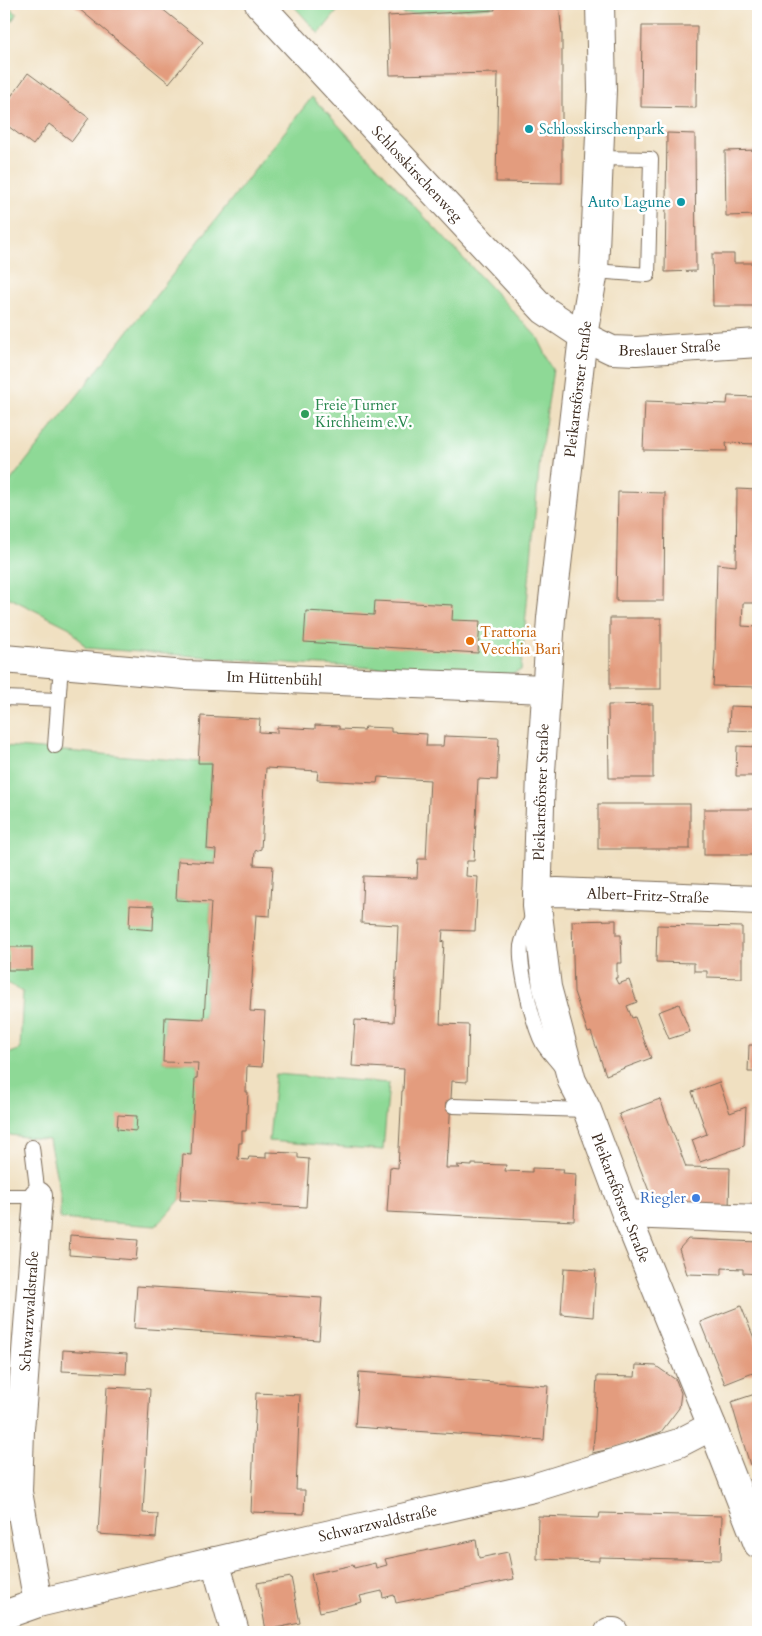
<svg xmlns="http://www.w3.org/2000/svg" width="762" height="1636" font-family="Cardo,serif">
  <style>
    .green { fill: #8ed996; stroke: #64825a }
    .building { fill: #e39c7e }
    .lines { fill: none; stroke-linecap: round; stroke-linejoin: round }
    .service-casing { stroke: #7a6a57; stroke-width: 16 }
    .minor-casing { stroke: #7a6a57; stroke-width: 30 }
    .tertiary-casing { stroke: #7a6a57; stroke-width: 30 }
    .service { stroke: #fff; stroke-width: 14 }
    .minor { stroke: #fff; stroke-width: 28 }
    .tertiary { stroke: #fff; stroke-width: 28 }
    .culture-dot { fill: #0f9aa8; stroke: #fff; stroke-width: 2 }
    .leisure-dot { fill: #2e9e5b; stroke: #fff; stroke-width: 2 }
    .food-dot { fill: #e8710a; stroke: #fff; stroke-width: 2 }
    .shop-dot { fill: #3f7fe0; stroke: #fff; stroke-width: 2 }
    .labels { text-anchor: middle; stroke-width: 5; stroke-linejoin: round; paint-order: stroke }
    .culture-label { font-size: 15px; fill: #0d838f; stroke: #fff; text-anchor: start }
    .street-label { font-size: 15px; fill: #3b2a1e; stroke: #fff }
    .leisure-label { font-size: 15px; fill: #27864d; stroke: #fff; text-anchor: start }
    .food-label { font-size: 15px; fill: #c56008; stroke: #fff; text-anchor: start }
    .shop-label { font-size: 15px; fill: #366cbe; stroke: #fff; text-anchor: end }
  </style>
  <rect width="100%" height="100%" fill="#fff"/>
  <filter id="ink" filterUnits="userSpaceOnUse"><feTurbulence type="fractalNoise" baseFrequency=".02" numOctaves="2"/><feDisplacementMap in="SourceGraphic" scale="10" xChannelSelector="R" yChannelSelector="G"/><feConvolveMatrix kernelMatrix="1 2 1 2 8 2 1 2 1" color-interpolation-filters="sRGB"/></filter>
  <filter id="wash" filterUnits="userSpaceOnUse"><feTurbulence type="fractalNoise" baseFrequency=".0096" numOctaves="4" result="noise"/><feDisplacementMap in="SourceGraphic" scale="20" xChannelSelector="R" yChannelSelector="G"/><feGaussianBlur stdDeviation="1.12" result="paint"/><feColorMatrix in="noise" values="0 0 0 0 0 0 0 0 0 0 0 0 0 0 0 0 0 1.4 0 .05"/><feComposite in="paint" operator="in"/></filter>
  <g filter="url(#wash)">
    <rect width="100%" height="100%" fill="#f0e0c1"/>
    <!-- green -->
    <g class="green">
      <polygon points="4,4 6,4 17,14 4,31"/>
      <polygon points="292,4 343,4 319,34"/>
      <polygon points="402,4 492,4 492,7 403,14"/>
      <polygon points="312,97 538,338 553,369 540,459 521,670 508,675 302,664 86,648 70,628 4,595 4,489"/>
      <polygon points="4,746 212,763 207,849 216,850 215,863 178,861 176,900 211,902 204,1019 165,1017 163,1062 198,1063 191,1155 183,1155 180,1200 156,1226 60,1219 60,1193 49,1140 10,1135 4,1130 4,1056 20,1049 23,992 4,981"/>
      <polygon points="275,1074 389,1083 383,1150 269,1141"/>
    </g>
    <g id="blocks">
      <!-- building -->
      <g class="building">
        <polygon points="73,4 156,4 203,42 169,83"/>
        <polygon points="494,4 559,4 562,35 562,183 496,182 498,73 390,75 388,16 495,10"/>
        <rect x="643" y="4" width="50" height="3"/>
        <polygon points="755,15 758,15 758,101 756,101"/>
        <polygon points="642,26 697,26 696,108 641,107"/>
        <polygon points="28,73 89,118 72,141 49,124 33,145 4,123 4,106"/>
        <polygon points="667,133 695,134 696,271 665,272"/>
        <polygon points="758,150 758,215 726,216 725,151"/>
        <polygon points="712,254 734,254 734,263 758,263 758,306 713,306"/>
        <polygon points="728,396 758,397 758,444 726,443 727,451 643,450 645,401 727,404"/>
        <polygon points="737,489 758,490 758,603 743,603 742,626 758,627 758,687 713,686 715,655 717,564 736,566"/>
        <polygon points="618,492 665,493 664,601 616,601"/>
        <polygon points="375,601 453,605 452,620 480,621 478,653 304,642 306,611 374,615"/>
        <rect x="610" y="618" width="51" height="71"/>
        <polygon points="653,704 653,778 609,778 608,705"/>
        <polygon points="730,706 758,707 758,731 729,730"/>
        <polygon points="201,716 260,719 259,732 277,733 277,727 315,729 315,725 339,726 339,729 364,730 365,727 391,728 391,732 427,734 426,746 443,746 444,736 499,738 497,780 478,779 474,861 467,861 466,876 478,877 475,931 443,930 442,942 444,940 440,1024 469,1025 467,1082 452,1081 448,1153 447,1150 446,1168 460,1168 456,1165 472,1166 472,1164 506,1165 505,1171 532,1172 532,1168 564,1169 563,1173 576,1174 574,1221 387,1212 390,1167 398,1168 402,1091 403,1091 404,1069 352,1066 355,1020 394,1022 398,925 361,923 363,876 417,878 418,859 426,859 430,780 378,777 377,783 317,780 318,771 266,768 261,849 255,851 254,865 273,866 270,916 256,915 250,1011 265,1012 262,1067 247,1066 246,1092 248,1092 246,1131 242,1131 242,1143 239,1143 238,1159 248,1160 249,1157 266,1158 266,1152 298,1153 298,1158 309,1159 306,1207 180,1200 183,1154 191,1155 195,1078 197,1078 198,1063 163,1062 165,1017 204,1019 211,902 176,900 178,861 215,863 216,850 207,849 212,763 198,763"/>
        <polygon points="737,746 758,747 758,776 736,776"/>
        <rect x="598" y="804" width="92" height="45"/>
        <rect x="704" y="809" width="54" height="46"/>
        <polygon points="130,905 154,906 153,930 129,928"/>
        <polygon points="616,920 616,935 621,935 622,963 617,963 617,978 615,978 618,984 629,980 637,1002 627,1006 632,1018 635,1017 651,1058 606,1075 591,1032 588,1033 574,992 572,921"/>
        <polygon points="657,925 742,927 742,978 707,977 707,971 694,971 694,963 656,962"/>
        <rect x="8" y="947" width="24" height="23"/>
        <polygon points="679,1004 690,1032 669,1039 658,1012"/>
        <polygon points="749,1045 758,1045 758,1072 748,1072"/>
        <polygon points="719,1082 730,1113 746,1107 744,1146 700,1162 692,1140 707,1134 692,1092"/>
        <polygon points="660,1099 686,1167 730,1168 729,1208 654,1204 619,1114"/>
        <polygon points="118,1115 137,1116 136,1131 117,1129"/>
        <polygon points="756,1171 758,1171 758,1210 754,1210"/>
        <polygon points="70,1235 138,1240 136,1260 69,1255"/>
        <polygon points="688,1239 758,1242 758,1274 743,1273 743,1269 722,1268 722,1275 687,1274 679,1249"/>
        <polygon points="564,1268 596,1270 593,1317 561,1314"/>
        <polygon points="137,1286 322,1298 319,1340 134,1328"/>
        <polygon points="741,1306 758,1348 758,1371 725,1384 700,1322"/>
        <polygon points="63,1350 127,1354 126,1374 62,1371"/>
        <polygon points="636,1365 656,1366 676,1380 681,1393 679,1408 661,1432 615,1448 592,1453 594,1438 597,1376 635,1377"/>
        <polygon points="359,1372 548,1386 544,1440 355,1427"/>
        <polygon points="107,1387 150,1389 143,1513 158,1514 156,1538 98,1534"/>
        <polygon points="256,1393 300,1395 296,1490 305,1490 304,1514 251,1512"/>
        <polygon points="758,1393 758,1462 750,1465 731,1402"/>
        <polygon points="600,1513 722,1516 721,1560 599,1557 599,1561 537,1559 538,1516 599,1518"/>
        <polygon points="476,1540 479,1558 508,1552 514,1579 396,1603 394,1595 383,1598 382,1591 360,1596 362,1602 320,1612 311,1574 353,1565 354,1568 375,1563 376,1568 387,1565 385,1559"/>
        <polygon points="291,1577 300,1623 266,1630 257,1583"/>
      </g>
    </g>
  </g>
  <g filter="url(#ink)">
    <use href="#blocks" fill-opacity="0" stroke="#7a6a57" stroke-width="1"/>
    <g class="lines">
      <defs>
        <g id="service">
          <polyline points="594,271 648,275 651,159 599,158"/>
          <polyline points="4,698 58,700"/>
          <polyline points="55,746 61,665"/>
          <path d="M534 914C529 924 523 935 521 946 519 966 533 1026 543 1044 548 1052 556 1060 562 1068"/>
          <polyline points="453,1106 587,1110"/>
          <polyline points="4,1196 38,1196 32,1147"/>
        </g>
        <g id="minor">
          <path id="s1" d="M259 4 544 310 583 336 612 350 636 351 758 343"/>
          <path id="s2" d="M4 659 185 675 545 689"/>
          <path id="s3" d="M537 893 557 892 758 900"/>
          <polyline points="38,1196 20,1430 18,1492 38,1603"/>
          <polyline points="626,1214 758,1219"/>
          <polyline points="215,1561 235,1632"/>
          <path id="s4" d="M4 1615 38 1603 318 1537 533 1488 679 1443 712 1426"/>
          <polyline points="609,1632 614,1632"/>
        </g>
        <g id="tertiary">
          <path id="s5" d="M600 4 602 90 594 271 583 336 551 618 541 772 537 906 547 987 572 1081 587 1110 626 1214 712 1426 758 1544"/>
        </g>
      </defs>
      <!-- service casing -->
      <use href="#service" class="service-casing"/>
      <!-- minor casing -->
      <use href="#minor" class="minor-casing"/>
      <!-- tertiary casing -->
      <use href="#tertiary" class="tertiary-casing"/>
      <!-- service -->
      <use href="#service" class="service"/>
      <!-- minor -->
      <use href="#minor" class="minor"/>
      <!-- tertiary -->
      <use href="#tertiary" class="tertiary"/>
    </g>
  </g>
  <!-- markers -->
  <g class="culture-dot">
    <circle cx="529" cy="129" r="5"/>
    <circle cx="681" cy="202" r="5"/>
  </g>
  <circle class="leisure-dot" cx="305" cy="414" r="5"/>
  <circle class="food-dot" cx="470" cy="641" r="5"/>
  <circle class="shop-dot" cx="696" cy="1198" r="5"/>
  <g class="labels">
    <!-- culture labels -->
    <g class="culture-label">
      <text x="539" y="134">Schlosskirschenpark</text>
      <text x="671" y="207" text-anchor="end">Auto Lagune</text>
    </g>
    <!-- street labels -->
    <g class="street-label">
      <text dy="5" stroke="none"><textPath href="#s1" startOffset="232">Schlosskirschenweg</textPath></text>
      <text dy="5" stroke="none"><textPath href="#s1" startOffset="555">Breslauer Straße</textPath></text>
      <text transform="translate(578 389) rotate(-83)" y="5">Pleikartsförster Straße</text>
      <text dy="5" stroke="none"><textPath href="#s2" startOffset="271">Im Hüttenbühl</textPath></text>
      <text transform="translate(541 792) rotate(-88)" y="5">Pleikartsförster Straße</text>
      <text dy="5" stroke="none"><textPath href="#s3" startOffset="111">Albert-Fritz-Straße</textPath></text>
      <text dy="5" stroke="none"><textPath href="#s5" startOffset="1211">Pleikartsförster Straße</textPath></text>
      <text transform="translate(29 1311) rotate(-86)" y="5">Schwarzwaldstraße</text>
      <text dy="5" stroke="none"><textPath href="#s4" startOffset="385">Schwarzwaldstraße</textPath></text>
    </g>
    <!-- leisure labels -->
    <g class="leisure-label">
      <text x="315" y="410">Freie Turner<tspan x="315" dy="17">Kirchheim e.V.</tspan></text>
    </g>
    <!-- food labels -->
    <g class="food-label">
      <text x="480" y="637">Trattoria<tspan x="480" dy="17">Vecchia Bari</tspan></text>
    </g>
    <!-- shop labels -->
    <g class="shop-label">
      <text x="686" y="1203">Riegler</text>
    </g>
  </g>
  <!-- margin -->
  <rect width="762" height="1636" fill="none" stroke="#fff" stroke-width="20"/>
</svg>
